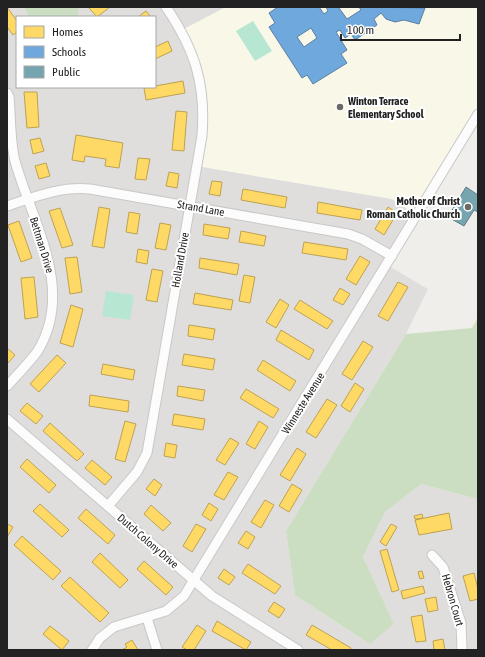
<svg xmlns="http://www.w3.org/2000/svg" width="485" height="657" font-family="'Asap Condensed',sans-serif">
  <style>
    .residential { fill: #dfdedc }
    .education { fill: #f8f7e8 }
    .forest { fill: #cbdec1 }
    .pitch { fill: #b7e6d2 }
    .homes { fill: #ffd966; stroke: #bda252 }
    .schools { fill: #6fa8dc; stroke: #5880a4; fill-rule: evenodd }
    .public { fill: #76a5af; stroke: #5d7e85 }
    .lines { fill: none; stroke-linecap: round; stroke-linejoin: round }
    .street-casing { stroke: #c9c8c7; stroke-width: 11 }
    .street { stroke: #fdfcfc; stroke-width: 9 }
    .poi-dot { fill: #6a6968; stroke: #fff; stroke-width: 1.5 }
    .labels { text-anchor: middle; stroke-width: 4; stroke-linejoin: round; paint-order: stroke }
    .poi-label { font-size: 11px; font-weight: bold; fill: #222; stroke: #fff; text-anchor: start }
    .street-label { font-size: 11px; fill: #222; stroke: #fff }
  </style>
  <rect width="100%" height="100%" fill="#f0eeeb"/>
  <!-- residential -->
  <polygon class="residential" points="7,7 24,7 29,17 17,17 17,87 155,87 155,17 78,17 79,7 226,7 182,30 200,81 197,166 392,199 417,215 387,265 428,289 406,334 286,531 295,595 370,644 394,624 363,557 385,512 421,484 478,499 478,650 7,650"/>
  <!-- education -->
  <polygon class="education" points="226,7 478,7 478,114 417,215 392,199 197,166 202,100 182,30"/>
  <!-- forest -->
  <g class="forest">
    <polygon points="24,7 79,7 78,17 29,17"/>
    <polygon points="478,318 478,499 421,484 385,512 363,557 394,624 370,644 295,595 286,531 406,334 472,328"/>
  </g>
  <!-- pitch -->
  <g class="pitch">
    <polygon points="253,21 272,51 255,61 236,31"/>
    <polygon points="106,291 134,295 130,320 102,316"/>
  </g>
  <!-- homes -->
  <g class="homes">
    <polygon points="7,7 17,21 17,32 13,35 7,27"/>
    <polygon points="91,7 110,7 97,17 89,8"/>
    <polygon points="146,11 151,17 138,17"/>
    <polygon points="168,41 172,51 155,59 155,47"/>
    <polygon points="183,81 185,93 146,100 144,88"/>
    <polygon points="24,92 37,92 39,127 27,128"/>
    <polygon points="176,111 187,112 184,151 172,150"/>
    <polygon points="76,135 123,143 119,168 105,166 106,159 85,156 84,162 72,160"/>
    <polygon points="40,138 44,151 33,154 30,140"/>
    <polygon points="138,158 150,159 146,180 135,179"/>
    <polygon points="46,163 50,176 39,179 35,166"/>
    <polygon points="169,172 179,174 177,188 166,186"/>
    <polygon points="212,181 222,182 220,196 209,194"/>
    <polygon points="243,189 287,197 285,208 241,200"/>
    <polygon points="318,202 362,210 360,220 317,213"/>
    <polygon points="99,207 110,209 104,248 92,246"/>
    <polygon points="388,207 397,213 384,235 375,229"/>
    <polygon points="60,208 73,245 62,248 49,211"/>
    <polygon points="129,212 140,214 137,234 126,232"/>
    <polygon points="19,221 32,258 21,262 8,225"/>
    <polygon points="160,223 171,225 166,250 155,248"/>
    <polygon points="204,224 230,228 228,239 203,235"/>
    <polygon points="241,231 266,236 264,246 239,242"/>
    <polygon points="304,242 348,249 346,260 302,253"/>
    <polygon points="138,249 149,251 147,264 136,262"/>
    <polygon points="360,256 370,262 356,285 346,279"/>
    <polygon points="77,257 82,292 70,294 65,258"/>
    <polygon points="200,258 239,264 237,275 199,268"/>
    <polygon points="152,269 163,271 157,302 146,300"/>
    <polygon points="244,275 255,277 250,303 239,301"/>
    <polygon points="34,277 38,317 25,319 21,278"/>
    <polygon points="398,282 408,287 388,321 378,316"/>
    <polygon points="340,288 350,294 343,305 333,300"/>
    <polygon points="195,293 233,300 231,310 193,304"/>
    <polygon points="280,299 289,305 276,328 266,322"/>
    <polygon points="300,300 333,321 327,329 294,309"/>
    <polygon points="71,305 83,309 73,347 60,343"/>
    <polygon points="189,325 215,329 213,340 188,336"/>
    <polygon points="281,330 314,350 309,360 276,340"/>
    <polygon points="363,341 373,347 352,380 342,374"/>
    <polygon points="7,348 15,355 7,364"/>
    <polygon points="184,354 215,359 213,370 182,365"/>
    <polygon points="57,355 66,363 39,392 30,384"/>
    <polygon points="263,360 296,381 290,391 257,370"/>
    <polygon points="103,364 135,370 133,380 101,374"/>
    <polygon points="355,383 364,389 350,412 341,406"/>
    <polygon points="178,386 205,390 203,401 177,396"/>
    <polygon points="246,389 279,409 273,418 240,398"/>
    <polygon points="90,395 129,401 128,412 89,406"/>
    <polygon points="327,399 337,405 316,438 306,432"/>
    <polygon points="27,403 43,416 36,424 20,411"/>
    <polygon points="174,414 205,419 203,430 172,425"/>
    <polygon points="125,421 136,424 125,462 115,459"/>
    <polygon points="259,421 268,427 255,449 246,444"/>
    <polygon points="50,423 84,454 77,461 43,431"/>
    <polygon points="230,438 239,443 225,465 216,460"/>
    <polygon points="166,443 177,445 175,458 164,456"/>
    <polygon points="297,448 306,454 290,481 280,475"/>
    <polygon points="27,459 56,485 49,493 20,467"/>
    <polygon points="92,460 112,477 105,485 85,468"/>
    <polygon points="228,472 238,477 224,500 214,495"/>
    <polygon points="154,479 162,485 155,496 146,489"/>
    <polygon points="292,484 302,490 289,512 279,506"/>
    <polygon points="265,500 274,505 261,528 251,522"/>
    <polygon points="209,503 218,509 211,521 202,515"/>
    <polygon points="40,504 69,530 62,537 33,511"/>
    <polygon points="151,505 171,523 163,531 144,514"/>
    <polygon points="86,509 115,535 108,544 78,518"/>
    <polygon points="449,513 452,529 419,535 415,520"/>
    <polygon points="422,514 423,518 415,519 414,516"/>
    <polygon points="7,524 13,527 7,537"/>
    <polygon points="196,524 206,529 192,552 183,546"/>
    <polygon points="391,524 397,527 386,546 380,542"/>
    <polygon points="246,531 255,537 248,549 238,543"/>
    <polygon points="22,536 61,571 53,580 14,545"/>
    <polygon points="387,549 399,590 392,592 380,551"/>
    <polygon points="100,553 128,580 120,588 92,562"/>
    <polygon points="144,561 173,587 166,595 137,569"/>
    <polygon points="248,564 281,586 275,594 242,573"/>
    <polygon points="224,569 235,577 229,585 218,578"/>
    <polygon points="422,571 424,578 420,579 418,572"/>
    <polygon points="474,573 478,589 478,599 470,601 463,576"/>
    <polygon points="70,577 109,613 100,622 61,586"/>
    <polygon points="423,586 425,593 403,599 401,591"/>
    <polygon points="436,597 438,610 428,612 425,599"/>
    <polygon points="274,602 285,609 279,618 268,611"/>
    <polygon points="422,615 426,641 416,642 411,617"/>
    <polygon points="217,621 251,642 246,650 212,631"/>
    <polygon points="197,625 206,631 194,650 187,650 182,647"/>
    <polygon points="312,625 351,648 350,650 332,650 306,635"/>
    <polygon points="50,626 69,641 62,650 43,634"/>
    <polygon points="443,639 445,650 434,650 433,641"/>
    <polygon points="132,640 138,650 122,650 127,647 125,644"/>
  </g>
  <!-- schools -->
  <path class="schools" d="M278 7H319L324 14 328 11 326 7H341L339 8 347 19 361 10 359 7 425 8 419 24 404 20 395 22 386 19 381 13 374 19 377 25 355 40 351 34 345 38 340 30 336 32 347 50 341 54 347 63 313 84 307 75 302 78 269 27 275 23 269 13ZM311 28 317 38 304 47 297 37Z"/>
  <!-- public -->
  <polygon class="public" points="466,187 478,195 478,212 474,210 464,226 448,217"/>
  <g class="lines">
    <defs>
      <g id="street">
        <path d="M7 93 9 97C11 118 10 141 15 161 32 222 76 290 37 352 28 364 17 375 7 386"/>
        <path d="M7 206C34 197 61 186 90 189L348 234 362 239 392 256"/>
        <polyline points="7,419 212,596 298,650"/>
        <path d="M108 506 137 472 147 453 202 136C206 84 195 50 166 7"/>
        <polyline points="432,555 443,567 461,623 462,650"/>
        <polyline points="147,618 157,650"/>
        <polyline points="92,650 100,638 114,627 166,611 184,596 478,114"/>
      </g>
    </defs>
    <!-- street casing -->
    <use href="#street" class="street-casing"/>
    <!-- street -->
    <use href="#street" class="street"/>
  </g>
  <!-- markers -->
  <g class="poi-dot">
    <circle cx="340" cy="107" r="4"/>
    <circle cx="468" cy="207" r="4"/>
  </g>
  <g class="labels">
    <!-- poi labels -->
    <g class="poi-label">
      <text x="348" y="105">Winton Terrace<tspan x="348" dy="13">Elementary School</tspan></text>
      <text x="460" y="205" text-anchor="end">Mother of Christ<tspan x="460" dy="13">Roman Catholic Church</tspan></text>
    </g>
    <!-- street labels -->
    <g class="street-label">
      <text transform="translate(201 208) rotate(10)" y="4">Strand Lane</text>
      <text transform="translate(42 245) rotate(73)" y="4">Bettman Drive</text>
      <text transform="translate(180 260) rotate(-80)" y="4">Holland Drive</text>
      <text transform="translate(303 403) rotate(-58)" y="4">Winneste Avenue</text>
      <text transform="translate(148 541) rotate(41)" y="4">Dutch Colony Drive</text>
      <text transform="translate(453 600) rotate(74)" y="4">Hebron Court</text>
    </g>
  </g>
  <!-- border -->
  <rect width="485" height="657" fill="none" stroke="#222222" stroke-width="16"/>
  <!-- legend -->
  <rect x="16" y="16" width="140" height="72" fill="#ffffff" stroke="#a7a7a7"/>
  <rect x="24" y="26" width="20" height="12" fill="#ffd966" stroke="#a7a7a7"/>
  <text x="52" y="36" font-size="12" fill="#222222">Homes</text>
  <rect x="24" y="46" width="20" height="12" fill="#6fa8dc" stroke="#a7a7a7"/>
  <text x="52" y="56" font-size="12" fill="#222222">Schools</text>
  <rect x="24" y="66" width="20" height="12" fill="#76a5af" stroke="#a7a7a7"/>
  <text x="52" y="76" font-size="12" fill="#222222">Public</text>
  <!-- scale -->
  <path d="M341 34v6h119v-6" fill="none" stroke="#222222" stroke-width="2"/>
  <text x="347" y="34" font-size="12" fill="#222222" stroke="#ffffff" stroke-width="3" paint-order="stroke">100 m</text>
</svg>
